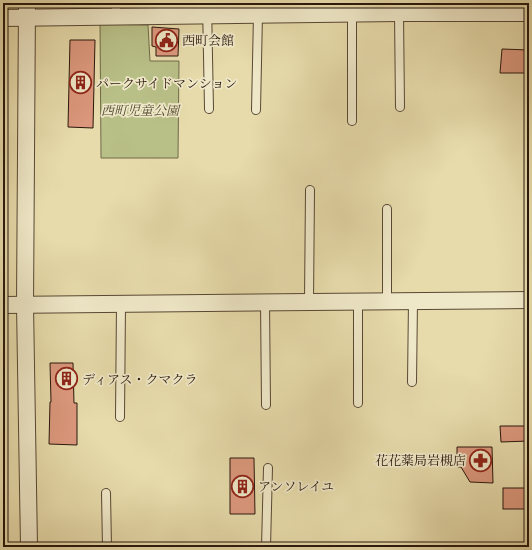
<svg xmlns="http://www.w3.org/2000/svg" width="532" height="550" font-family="'Libre Bodoni','Noto Serif JP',serif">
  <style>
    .green { fill: #b8bf87; stroke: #706b4a }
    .building { fill: #dc987d; stroke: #29170c }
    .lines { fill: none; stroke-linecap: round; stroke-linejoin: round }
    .service-casing { stroke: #584834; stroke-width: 10 }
    .minor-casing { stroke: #584834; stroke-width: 18 }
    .service { stroke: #efe8c8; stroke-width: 8 }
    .minor { stroke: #efe8c8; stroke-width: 16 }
    .labels { text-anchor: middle; stroke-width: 3.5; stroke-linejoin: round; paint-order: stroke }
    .poi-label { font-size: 13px; fill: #29170c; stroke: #efe8c8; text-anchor: start }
    .park-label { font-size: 13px; font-style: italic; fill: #544931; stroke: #efe8c8 }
  </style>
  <rect width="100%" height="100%" fill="#e7dbab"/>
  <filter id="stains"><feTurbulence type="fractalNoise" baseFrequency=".005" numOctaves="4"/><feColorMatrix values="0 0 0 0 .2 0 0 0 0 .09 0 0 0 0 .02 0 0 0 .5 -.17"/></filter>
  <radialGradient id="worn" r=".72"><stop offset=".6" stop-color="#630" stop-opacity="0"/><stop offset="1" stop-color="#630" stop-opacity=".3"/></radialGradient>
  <!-- green -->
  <polygon class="green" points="100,24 148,25 150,61 179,61 178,158 101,158"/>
  <!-- building -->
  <g class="building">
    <polygon points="152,27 179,29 178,56 156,56 156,47 152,46"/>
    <polygon points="70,40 95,40 93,128 68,127"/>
    <polygon points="502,49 529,50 529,73 500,73"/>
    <polygon points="50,363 73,363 74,403 77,403 77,445 49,444 50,402 51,402"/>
    <polygon points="500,426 529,426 529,441 501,442"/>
    <polygon points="457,447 492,447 493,483 470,482 461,467 457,467"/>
    <polygon points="230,458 254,458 255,514 230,514"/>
    <rect x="503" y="488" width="26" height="21"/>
  </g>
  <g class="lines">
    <defs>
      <g id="service">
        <polyline points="116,3 116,16"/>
        <polyline points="164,3 165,16"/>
        <polyline points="207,3 209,109"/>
        <polyline points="240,3 241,15"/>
        <polyline points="399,13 400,107"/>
        <polyline points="256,110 258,14"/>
        <polyline points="352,121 352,13"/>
        <polyline points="387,209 387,301"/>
        <polyline points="358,301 358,403"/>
        <polyline points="265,302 266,405"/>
        <polyline points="309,302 310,190"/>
        <polyline points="412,382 413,301"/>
        <polyline points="120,417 121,304"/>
        <polyline points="106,493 107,547"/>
        <polyline points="266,547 268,468"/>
      </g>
      <g id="minor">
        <polyline points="27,3 25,305 29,547"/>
        <polyline points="3,18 399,13 529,13"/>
        <polyline points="3,305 529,300"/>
      </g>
    </defs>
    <!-- service casing -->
    <use href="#service" class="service-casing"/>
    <!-- minor casing -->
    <use href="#minor" class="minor-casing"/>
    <!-- service -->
    <use href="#service" class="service"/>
    <!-- minor -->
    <use href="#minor" class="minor"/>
  </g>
  <!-- icons -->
  <defs>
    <symbol id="civic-ring" viewBox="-11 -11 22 22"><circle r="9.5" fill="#efe8c8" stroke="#8f2418" stroke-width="1.5"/><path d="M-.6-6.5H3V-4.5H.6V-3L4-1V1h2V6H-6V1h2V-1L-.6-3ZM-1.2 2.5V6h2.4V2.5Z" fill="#8f2418"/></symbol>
    <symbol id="building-ring" viewBox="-11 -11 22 22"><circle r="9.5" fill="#efe8c8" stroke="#8f2418" stroke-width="1.5"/><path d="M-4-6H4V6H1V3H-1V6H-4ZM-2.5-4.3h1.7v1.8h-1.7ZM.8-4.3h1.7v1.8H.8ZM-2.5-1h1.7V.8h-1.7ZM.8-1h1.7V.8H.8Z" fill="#8f2418"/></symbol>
    <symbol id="pharmacy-ring" viewBox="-11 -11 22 22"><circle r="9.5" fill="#efe8c8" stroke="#8f2418" stroke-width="1.5"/><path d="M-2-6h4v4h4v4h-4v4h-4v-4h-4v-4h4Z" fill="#8f2418"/></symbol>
  </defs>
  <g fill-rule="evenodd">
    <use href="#civic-ring" x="154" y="28" width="25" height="25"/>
    <use href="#building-ring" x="68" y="70" width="25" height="25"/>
    <use href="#building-ring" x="54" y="366" width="25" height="25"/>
    <use href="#pharmacy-ring" x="468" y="448" width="25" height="25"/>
    <use href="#building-ring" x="230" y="474" width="25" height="25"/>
  </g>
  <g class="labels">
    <!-- poi labels -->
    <g class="poi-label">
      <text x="182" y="45">西町会館</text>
      <text x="96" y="88">パークサイドマンション</text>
      <text x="82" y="384">ディアス・クマクラ</text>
      <text x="466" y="465" text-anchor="end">花花薬局岩槻店</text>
      <text x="258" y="491">アンソレイユ</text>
    </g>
    <!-- park labels -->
    <g class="park-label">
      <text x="140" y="115">西町児童公園</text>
    </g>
  </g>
  <!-- margin -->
  <rect width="532" height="550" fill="none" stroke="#e7dbab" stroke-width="16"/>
  <rect x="4" y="4" width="524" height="542" fill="none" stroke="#29170c" stroke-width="2"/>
  <rect x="8" y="8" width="516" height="534" fill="none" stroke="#29170c"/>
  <rect width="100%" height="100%" filter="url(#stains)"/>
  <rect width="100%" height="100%" fill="url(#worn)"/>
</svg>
